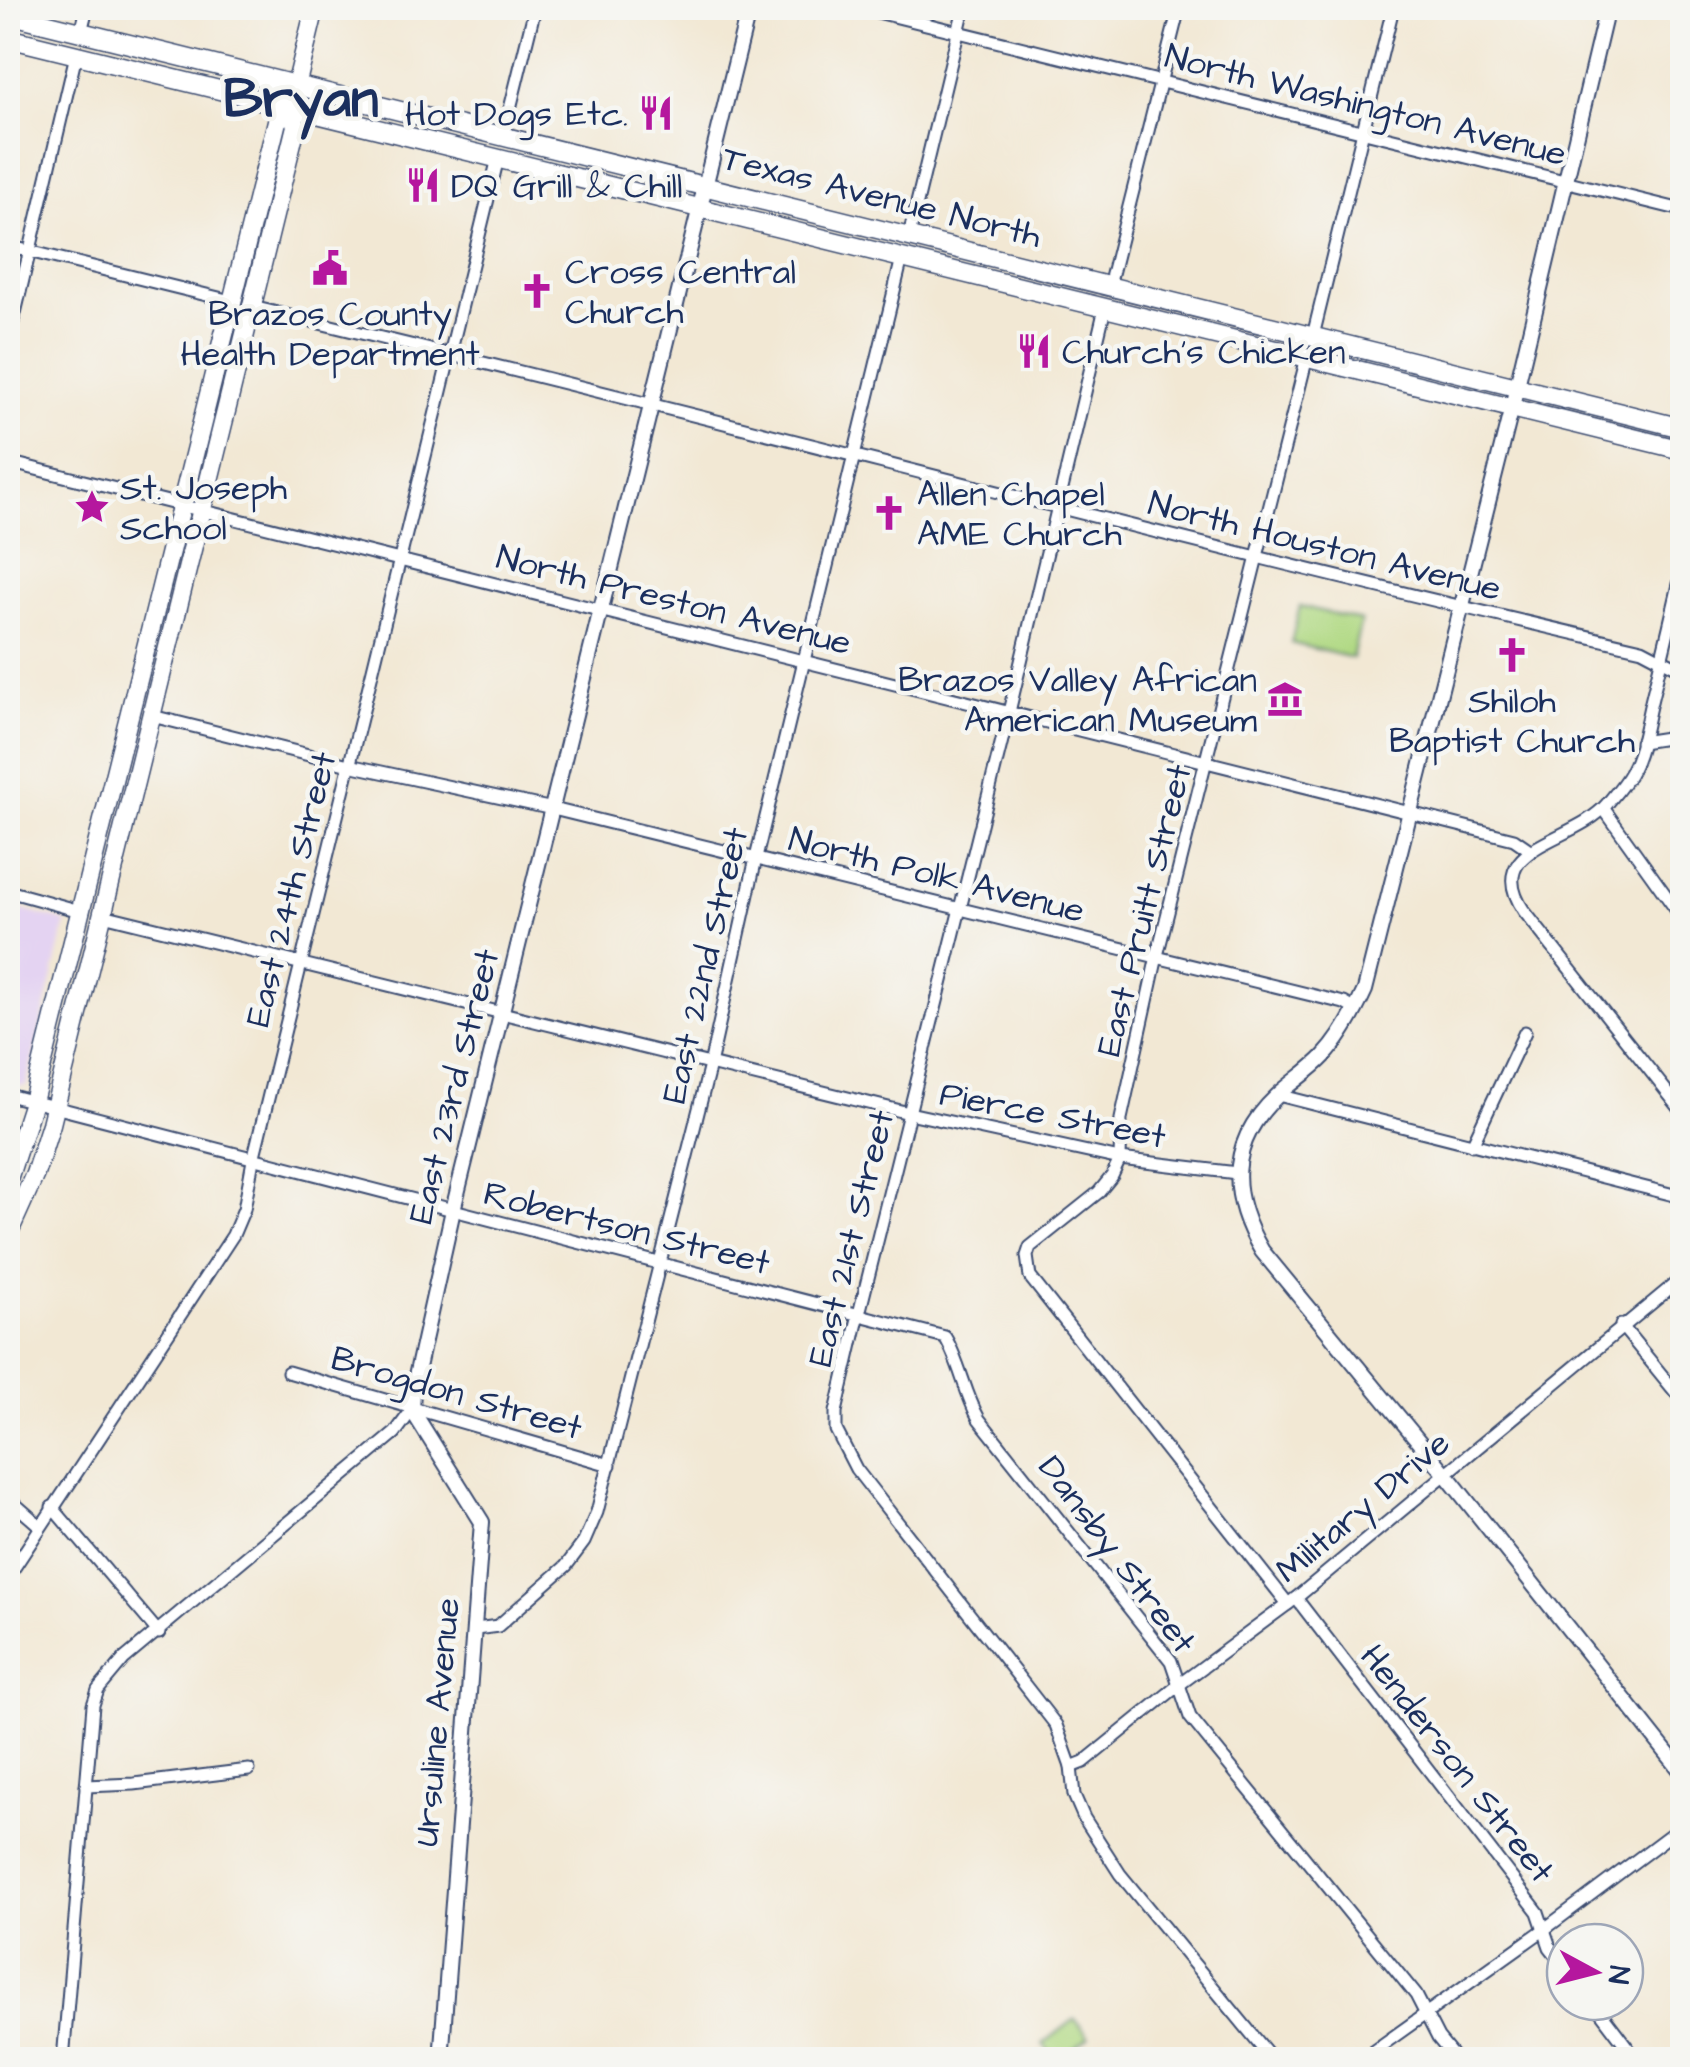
<svg xmlns="http://www.w3.org/2000/svg" width="1690" height="2067" font-family="'Architects Daughter',sans-serif">
  <style>
    .built { fill: #e4d3f2 }
    .green { fill: #b1d984; stroke: #668471; stroke-width: 2.5 }
    .lines { fill: none; stroke-linecap: round; stroke-linejoin: round }
    .minor-casing { stroke: #3b4b70; stroke-width: 15 }
    .tertiary-casing { stroke: #3b4b70; stroke-width: 18 }
    .primary-casing { stroke: #3b4b70; stroke-width: 21 }
    .minor { stroke: #fff; stroke-width: 11 }
    .tertiary { stroke: #fff; stroke-width: 14 }
    .primary { stroke: #fff; stroke-width: 18 }
    .labels { text-anchor: middle; stroke-width: 9; stroke-linejoin: round; paint-order: stroke }
    .street-label { font-size: 35px; fill: #1b2f5e; stroke: #f6f6f2 }
    .poi-label { font-size: 35px; fill: #1b2f5e; stroke: #f6f6f2; text-anchor: start }
    .town-label { font-size: 55px; font-weight: bold; fill: #1b2f5e; stroke: #f6f6f2 }
  </style>
  <rect width="100%" height="100%" fill="#f6f6f2"/>
  <filter id="ink" filterUnits="userSpaceOnUse"><feTurbulence type="fractalNoise" baseFrequency=".01" numOctaves="2"/><feDisplacementMap in="SourceGraphic" scale="20" xChannelSelector="R" yChannelSelector="G"/><feConvolveMatrix kernelMatrix="1 2 1 2 8 2 1 2 1" color-interpolation-filters="sRGB"/></filter>
  <filter id="wash" filterUnits="userSpaceOnUse"><feTurbulence type="fractalNoise" baseFrequency=".0048" numOctaves="4" result="noise"/><feDisplacementMap in="SourceGraphic" scale="40" xChannelSelector="R" yChannelSelector="G"/><feGaussianBlur stdDeviation="2.25" result="paint"/><feColorMatrix in="noise" values="0 0 0 0 0 0 0 0 0 0 0 0 0 0 0 0 0 1.4 0 .05"/><feComposite in="paint" operator="in"/></filter>
  <g filter="url(#wash)">
    <rect width="100%" height="100%" fill="#f2e8d4"/>
    <!-- built -->
    <polygon class="built" points="8,906 66,922 26,1086 8,1085"/>
    <!-- green -->
    <g class="green">
      <polygon points="1300,606 1361,621 1352,658 1291,643"/>
      <polygon points="1075,2019 1089,2037 1061,2059 1055,2059 1043,2044"/>
    </g>
  </g>
  <g filter="url(#ink)">
    <g class="lines">
      <defs>
        <g id="minor">
          <polyline points="861,8 1682,210"/>
          <polyline points="81,32 87,8"/>
          <polyline points="503,137 535,8"/>
          <polyline points="909,236 964,8"/>
          <polyline points="8,246 231,301"/>
          <polyline points="1109,286 1179,8"/>
          <path d="M252 307C716 416 1177 543 1642 649L1682 670"/>
          <polyline points="1105,308 1009,712 859,1314 836,1412 836,1430 856,1469 1056,1725 1071,1767 1074,1795 1084,1818 1120,1874 1273,2060"/>
          <polyline points="1313,336 1393,8"/>
          <polyline points="8,343 76,55"/>
          <polyline points="8,462 1514,839 1530,850"/>
          <path d="M1682 571C1672 616 1661 661 1650 706 1645 728 1641 754 1630 773 1624 784 1615 794 1607 804 1575 843 1480 845 1524 911L1682 1111"/>
          <polyline points="152,716 349,765 553,809 1344,1003 1356,1010"/>
          <polyline points="1641,742 1667,738 1682,729"/>
          <polyline points="1604,809 1682,918"/>
          <polyline points="8,891 80,911"/>
          <polyline points="103,915 909,1113 1120,1159 1237,1173"/>
          <path d="M8 1095 945 1337C960 1362 964 1392 979 1419L1171 1661 1190 1717 1416 1995 1438 2038 1456 2060"/>
          <polyline points="1278,1095 1682,1197"/>
          <polyline points="1472,1145 1525,1032"/>
          <polyline points="1621,1325 1682,1400"/>
          <polyline points="288,1372 610,1465"/>
          <polyline points="8,1498 40,1526"/>
          <polyline points="52,1507 159,1633"/>
          <polyline points="8,1577 233,1235 244,1209 253,1160 498,158"/>
          <polyline points="1296,1598 1538,1912 1550,1947 1565,1966"/>
          <polyline points="1288,1604 1030,1277 1027,1256 1030,1247 1099,1192 1112,1176 1120,1159 1121,1119 1157,956 1307,357"/>
          <polyline points="476,1629 498,1626 566,1566 584,1542 597,1512 710,1065 756,858 902,258"/>
          <polyline points="1071,1767 1084,1762 1180,1684 1296,1598 1682,1278"/>
          <polyline points="86,1786 134,1784 249,1770"/>
          <polyline points="1593,2002 1637,2060"/>
          <polyline points="63,2060 93,1705 98,1690 124,1659 395,1433 412,1410"/>
          <polyline points="1361,2060 1542,1931 1682,1826"/>
        </g>
        <g id="tertiary">
          <path d="M1607 8 1512 407 1365 990C1354 1014 1342 1037 1324 1056 1310 1071 1292 1082 1277 1096 1227 1143 1229 1195 1262 1251L1444 1472 1682 1772"/>
          <polyline points="441,2060 482,1522 412,1410 413,1390 453,1210 749,8"/>
        </g>
        <g id="primary">
          <polyline points="8,14 1682,428"/>
          <polyline points="8,38 1682,450"/>
          <polyline points="8,1179 33,1102 277,121 291,107"/>
          <polyline points="8,1234 35,1174 51,1124 296,126 291,107 315,8"/>
        </g>
      </defs>
      <!-- minor casing -->
      <use href="#minor" class="minor-casing"/>
      <!-- tertiary casing -->
      <use href="#tertiary" class="tertiary-casing"/>
      <!-- primary casing -->
      <use href="#primary" class="primary-casing"/>
      <!-- minor -->
      <use href="#minor" class="minor"/>
      <!-- tertiary -->
      <use href="#tertiary" class="tertiary"/>
      <!-- primary -->
      <use href="#primary" class="primary"/>
    </g>
  </g>
  <!-- icons -->
  <defs>
    <symbol id="restaurant-bare" viewBox="-9 -9 18 18"><path d="M-5-6h1v4h1v-4h1v4h1v-4h1v5L-1.5 .5V6h-2V.5L-5-1ZM5-6V6H3V1.5H1.5Q1.5-4 5-6Z" fill="#b5179e" stroke="#f6f6f2" stroke-width="2.5" paint-order="stroke"/></symbol>
    <symbol id="civic-bare" viewBox="-9 -9 18 18"><path d="M-.6-6.5H3V-4.5H.6V-3L4-1V1h2V6H-6V1h2V-1L-.6-3ZM-1.2 2.5V6h2.4V2.5Z" fill="#b5179e" stroke="#f6f6f2" stroke-width="2.5" paint-order="stroke"/></symbol>
    <symbol id="church-bare" viewBox="-9 -9 18 18"><path d="M-1.2-6h2.4v3.5h3.3v2.4h-3.3V6h-2.4V-.1h-3.3v-2.4h3.3Z" fill="#b5179e" stroke="#f6f6f2" stroke-width="2.5" paint-order="stroke"/></symbol>
    <symbol id="sight-bare" viewBox="-9 -9 18 18"><path d="M0-6L1.8-2.2L6-1.7L2.9 1.2L3.7 5.4L0 3.3L-3.7 5.4L-2.9 1.2L-6-1.7L-1.8-2.2Z" fill="#b5179e" stroke="#f6f6f2" stroke-width="2.5" paint-order="stroke"/></symbol>
    <symbol id="museum-bare" viewBox="-9 -9 18 18"><path d="M0-6L6-3V-2H-6V-3ZM-5-1h2V3h-2ZM-1-1h2V3h-2ZM3-1h2V3H3ZM-6 4H6V6H-6Z" fill="#b5179e" stroke="#f6f6f2" stroke-width="2.5" paint-order="stroke"/></symbol>
  </defs>
  <g fill-rule="evenodd">
    <use href="#restaurant-bare" x="631" y="88" width="50" height="50"/>
    <use href="#restaurant-bare" x="398" y="160" width="50" height="50"/>
    <use href="#civic-bare" x="305" y="243" width="50" height="50"/>
    <use href="#church-bare" x="512" y="266" width="50" height="50"/>
    <use href="#restaurant-bare" x="1009" y="326" width="50" height="50"/>
    <use href="#sight-bare" x="67" y="482" width="50" height="50"/>
    <use href="#church-bare" x="864" y="488" width="50" height="50"/>
    <use href="#church-bare" x="1487" y="630" width="50" height="50"/>
    <use href="#museum-bare" x="1260" y="674" width="50" height="50"/>
  </g>
  <g class="labels">
    <!-- street labels -->
    <g class="street-label">
      <text transform="translate(1366 104) rotate(14)" y="12">North Washington Avenue</text>
      <text transform="translate(882 196) rotate(14)" y="12">Texas Avenue North</text>
      <text transform="translate(1325 545) rotate(14)" y="12">North Houston Avenue</text>
      <text transform="translate(674 599) rotate(14)" y="12">North Preston Avenue</text>
      <text transform="translate(937 874) rotate(14)" y="12">North Polk Avenue</text>
      <text transform="translate(290 889) rotate(-76)" y="12">East 24th Street</text>
      <text transform="translate(1143 910) rotate(-76)" y="12">East Pruitt Street</text>
      <text transform="translate(704 965) rotate(-77)" y="12">East 22nd Street</text>
      <text transform="translate(453 1086) rotate(-76)" y="12">East 23rd Street</text>
      <text transform="translate(1053 1114) rotate(11)" y="12">Pierce Street</text>
      <text transform="translate(627 1227) rotate(14)" y="12">Robertson Street</text>
      <text transform="translate(850 1238) rotate(-76)" y="12">East 21st Street</text>
      <text transform="translate(457 1392) rotate(16)" y="12">Brogdon Street</text>
      <text transform="translate(1362 1506) rotate(-40)" y="12">Military Drive</text>
      <text transform="translate(1118 1554) rotate(53)" y="12">Dansby Street</text>
      <text transform="translate(436 1722) rotate(-85)" y="12">Ursuline Avenue</text>
      <text transform="translate(1458 1763) rotate(52)" y="12">Henderson Street</text>
    </g>
    <!-- poi labels -->
    <g class="poi-label">
      <text x="628" y="125" text-anchor="end">Hot Dogs Etc.</text>
      <text x="451" y="197">DQ Grill &amp; Chill</text>
      <text x="565" y="283">Cross Central<tspan x="565" dy="40">Church</tspan></text>
      <text x="330" y="325" text-anchor="middle">Brazos County<tspan x="330" dy="40">Health Department</tspan></text>
      <text x="1062" y="363">Church's Chicken</text>
      <text x="120" y="499">St. Joseph<tspan x="120" dy="40">School</tspan></text>
      <text x="917" y="505">Allen Chapel<tspan x="917" dy="40">AME Church</tspan></text>
      <text x="1257" y="691" text-anchor="end">Brazos Valley African<tspan x="1257" dy="40">American Museum</tspan></text>
      <text x="1512" y="712" text-anchor="middle">Shiloh<tspan x="1512" dy="40">Baptist Church</tspan></text>
    </g>
    <!-- town labels -->
    <g class="town-label">
      <text x="301" y="116">Bryan</text>
    </g>
  </g>
  <!-- margin -->
  <rect width="1690" height="2067" fill="none" stroke="#f6f6f2" stroke-width="40"/>
  <!-- north arrow -->
  <g transform="translate(1595 1972) rotate(97)"><circle r="48" fill="#f6f6f2" stroke="#9ea6b7" stroke-width="2.5"/>
  <path d="M0-8L18 38L0 25L-18 38Z" fill="#b5179e"/>
  <text y="-15" font-size="28" font-weight="bold" text-anchor="middle" fill="#1b2f5e">N</text>
  </g>
</svg>
